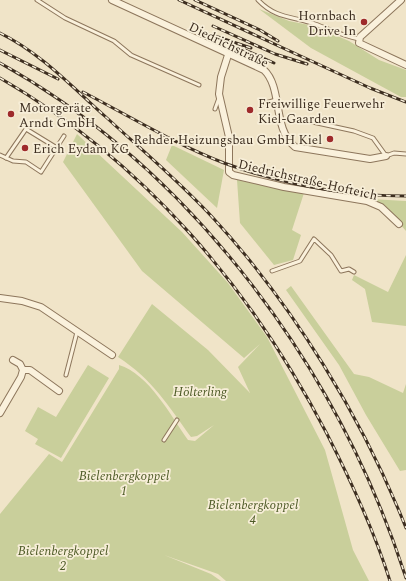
<svg xmlns="http://www.w3.org/2000/svg" width="406" height="581" font-family="Spectral,serif">
  <style>
    .green { fill: #c9cf9b }
    .lines { fill: none; stroke-linecap: round; stroke-linejoin: round }
    .service-casing { stroke: #8d765c; stroke-width: 5 }
    .minor-casing { stroke: #8d765c; stroke-width: 8 }
    .service { stroke: #faf1dc; stroke-width: 3 }
    .minor { stroke: #faf1dc; stroke-width: 6 }
    .rail-casing { stroke: #3d2e20; stroke-width: 3 }
    .rail { stroke: #f7eed8; stroke-width: 1.5; stroke-dasharray: 4.5; stroke-linecap: butt }
    .poi-dot { fill: #9e2a2b; stroke: #f7eed8; stroke-width: 1.5 }
    .labels { text-anchor: middle; stroke-width: 3.5; stroke-linejoin: round; paint-order: stroke }
    .poi-label { font-size: 13px; fill: #3d2e20; stroke: #f7eed8; text-anchor: start }
    .street-label { font-size: 13px; fill: #3d2e20; stroke: #f7eed8 }
    .park-label { font-size: 13px; font-style: italic; fill: #4d5a26; stroke: #f7eed8 }
  </style>
  <rect width="100%" height="100%" fill="#f0e4c8"/>
  <!-- green -->
  <g class="green">
    <polygon points="259,9 289,21 314,26 349,41 379,60 406,70 406,97 401,97 311,48"/>
    <path d="M77 134 182 232 228 283 267 337 325 450 353 550 369 581H226L218 574 164 555 211 574 221 581H0V514L49 454 62 462 119 369V365C149 374 171 416 188 440L195 441 214 425 197 436 191 437C167 404 153 380 118 357L152 304 208 350 250 393 238 367 260 344 244 358 142 271 63 162Z"/>
    <polygon points="172,145 224,170 217,208 166,160"/>
    <polygon points="237,180 304,193 292,230 301,235 293,260 274,265 240,223"/>
    <polygon points="370,199 406,201 406,231 398,222"/>
    <polygon points="406,255 406,326 372,322 365,289 352,280 354,275 388,292"/>
    <polygon points="291,286 354,374 369,377 403,393 406,384 406,470 400,471 366,415 339,365 286,290"/>
    <polygon points="88,365 109,378 61,458 35,444 38,439 25,431 38,407 56,417"/>
  </g>
  <g class="lines">
    <defs>
      <g id="service">
        <polyline points="37,0 65,18 114,41 131,55 199,85"/>
        <path d="M258 0C276 19 292 16 315 24 329 29 343 36 359 39"/>
        <polyline points="262,104 276,100"/>
        <polyline points="215,109 219,98"/>
        <polyline points="308,121 354,131 373,138 386,156 394,153 406,154"/>
        <polyline points="0,155 13,161 26,162 41,172 64,136"/>
        <polyline points="6,158 26,129 57,148"/>
        <polyline points="272,271 300,261 314,239 331,255 341,271 349,269 354,272"/>
        <polyline points="66,375 77,332"/>
        <polyline points="164,440 177,420"/>
      </g>
      <g id="minor">
        <path d="M112 0 264 70C283 88 272 128 295 147L370 159 386 156"/>
        <polyline points="401,0 360,37 359,43 406,65"/>
        <polyline points="228,55 221,77 219,94 229,137 229,172 233,175 284,187 367,201 381,207 399,224"/>
        <polyline points="0,298 22,301 41,307 112,355"/>
        <polyline points="23,370 30,370 59,391"/>
        <polyline points="0,413 21,377 23,370 20,364 13,360"/>
      </g>
    </defs>
    <!-- service casing -->
    <use href="#service" class="service-casing"/>
    <!-- minor casing -->
    <use href="#minor" class="minor-casing"/>
    <!-- service -->
    <use href="#service" class="service"/>
    <!-- minor -->
    <use href="#minor" class="minor"/>
    <defs>
      <g id="rail">
        <polyline points="179,0 370,88 406,102"/>
        <polyline points="195,0 260,30 278,41"/>
        <polyline points="213,26 275,54 307,64"/>
        <path d="M0 33C41 53 73 88 107 118 143 151 181 183 214 219 293 305 363 419 406 528"/>
        <polyline points="212,35 251,48"/>
        <polyline points="243,49 274,63"/>
        <polyline points="0,50 58,79"/>
        <path d="M0 63C193 170 339 370 406 578"/>
        <path d="M0 78C144 161 251 288 327 434 351 481 374 530 390 581"/>
        <path d="M83 92C129 116 175 144 224 163 282 184 344 196 406 196"/>
      </g>
    </defs>
    <!-- rail casing -->
    <use href="#rail" class="rail-casing"/>
    <!-- rail -->
    <use href="#rail" class="rail"/>
  </g>
  <!-- markers -->
  <g class="poi-dot">
    <circle cx="364" cy="22" r="4"/>
    <circle cx="250" cy="110" r="4"/>
    <circle cx="11" cy="114" r="4"/>
    <circle cx="330" cy="139" r="4"/>
    <circle cx="25" cy="148" r="4"/>
  </g>
  <g class="labels">
    <!-- poi labels -->
    <g class="poi-label">
      <text x="356" y="20" text-anchor="end">Hornbach<tspan x="356" dy="15">Drive In</tspan></text>
      <text x="258" y="108">Freiwillige Feuerwehr<tspan x="258" dy="15">Kiel-Gaarden</tspan></text>
      <text x="19" y="112">Motorgeräte<tspan x="19" dy="15">Arndt GmbH</tspan></text>
      <text x="322" y="144" text-anchor="end">Rehder Heizungsbau GmbH Kiel</text>
      <text x="33" y="153">Erich Eydam KG</text>
    </g>
    <!-- street labels -->
    <g class="street-label">
      <text transform="translate(229 44) rotate(26)" y="5">Diedrichstraße</text>
      <text transform="translate(308 179) rotate(13)" y="5">Diedrichstraße-Hofteich</text>
    </g>
    <!-- park labels -->
    <g class="park-label">
      <text x="200" y="396">Hölterling</text>
      <text x="124" y="480">Bielenbergkoppel<tspan x="124" dy="15">1</tspan></text>
      <text x="253" y="509">Bielenbergkoppel<tspan x="253" dy="15">4</tspan></text>
      <text x="63" y="555">Bielenbergkoppel<tspan x="63" dy="15">2</tspan></text>
    </g>
  </g>
</svg>
